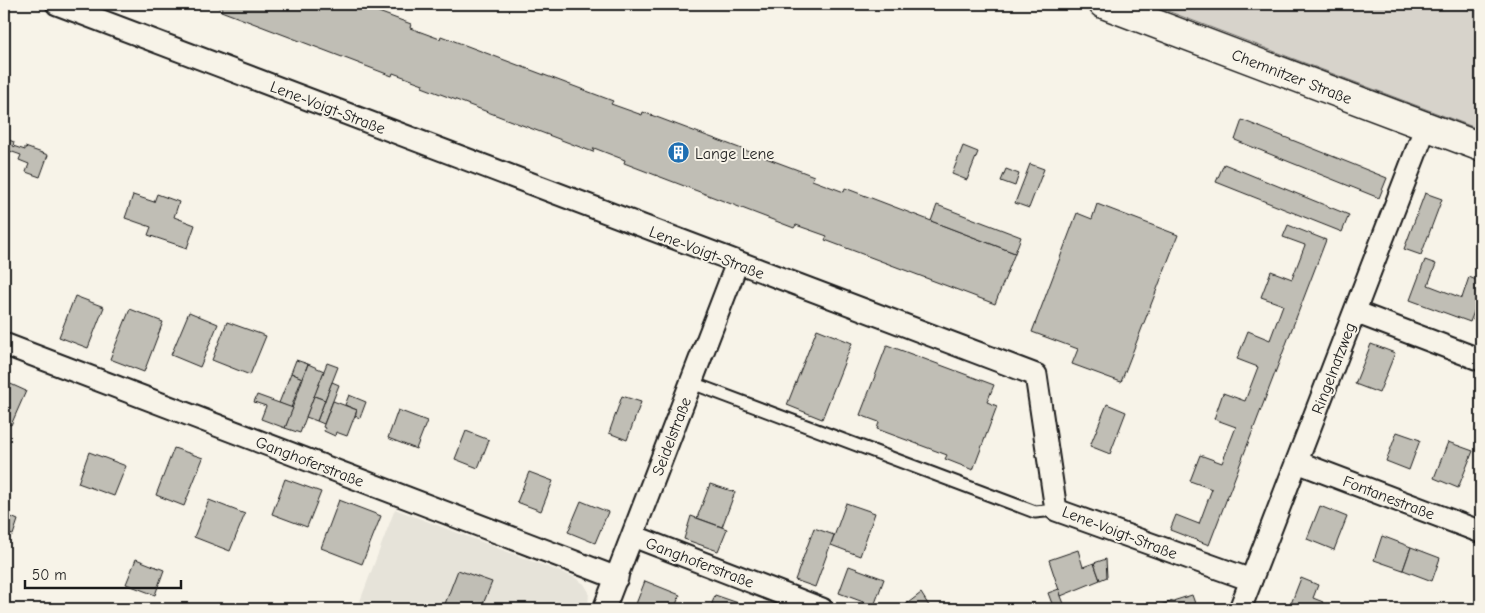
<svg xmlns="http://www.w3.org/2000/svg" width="1485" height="613" font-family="'Comic Neue',sans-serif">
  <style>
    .built { fill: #e6e3d9 }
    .green { fill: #d7d3cb; stroke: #7a7874 }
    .building { fill: #c0beb5; stroke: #1c1c1c }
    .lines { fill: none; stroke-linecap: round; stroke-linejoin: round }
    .service-casing { stroke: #1c1c1c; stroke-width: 15 }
    .minor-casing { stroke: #1c1c1c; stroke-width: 25 }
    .secondary-casing { stroke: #1c1c1c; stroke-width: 31 }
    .service { stroke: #f7f3e8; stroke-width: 11 }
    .minor { stroke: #f7f3e8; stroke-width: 21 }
    .secondary { stroke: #f7f3e8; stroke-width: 28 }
    .labels { text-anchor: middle; stroke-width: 4; stroke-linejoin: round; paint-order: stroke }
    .street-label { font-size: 16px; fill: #1c1c1c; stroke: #f7f3e8 }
    .poi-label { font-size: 16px; fill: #1c1c1c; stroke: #f7f3e8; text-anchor: start }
  </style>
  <rect width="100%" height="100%" fill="#f7f3e8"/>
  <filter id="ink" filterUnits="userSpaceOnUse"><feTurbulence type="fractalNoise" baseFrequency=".02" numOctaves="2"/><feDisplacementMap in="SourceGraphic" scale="10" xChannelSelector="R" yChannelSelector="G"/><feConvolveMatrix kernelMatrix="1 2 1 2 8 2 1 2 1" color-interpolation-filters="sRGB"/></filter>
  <g filter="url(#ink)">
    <!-- built -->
    <polygon class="built" points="395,509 574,577 584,584 589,592 588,609 357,609"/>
    <!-- green -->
    <polygon class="green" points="1149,4 1481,4 1481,130 1165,10"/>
    <!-- building -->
    <g class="building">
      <polygon points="211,4 357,4 411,24 410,28 440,39 441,36 613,101 611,104 642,115 643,112 814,176 812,180 844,192 845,188 1015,253 995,304 825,240 827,236 796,225 794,228 624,163 625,160 594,148 593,152 422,87 423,84 393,73 392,76 221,11 222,8"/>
      <polygon points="1242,120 1387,178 1379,198 1235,140"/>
      <polygon points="4,138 14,142 13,146 25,150 25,147 48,155 40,177 26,172 29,164 19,160 21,155 4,149"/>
      <polygon points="963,146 978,152 967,180 952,174"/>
      <polygon points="1030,164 1044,169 1029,208 1015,203"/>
      <polygon points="1224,164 1349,215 1342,232 1216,182"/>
      <polygon points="1006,169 1019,174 1015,186 1001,181"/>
      <polygon points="1425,193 1442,199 1421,255 1404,249"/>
      <polygon points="157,194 179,202 174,217 195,225 187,248 148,235 151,227 125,218 133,195 154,202"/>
      <polygon points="1097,204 1178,235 1121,382 1072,364 1078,349 1032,332 1077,213 1092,219"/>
      <polygon points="937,205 1021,237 1015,253 931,221"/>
      <polygon points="1288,225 1326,240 1209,545 1170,530 1176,515 1199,524 1212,489 1190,481 1200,455 1222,463 1236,427 1214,419 1223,393 1245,401 1258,367 1237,359 1248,331 1270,340 1283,305 1261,297 1271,271 1292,279 1305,245 1283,237"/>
      <polygon points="1425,260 1436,264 1428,285 1462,298 1469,277 1481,282 1481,293 1470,322 1410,300"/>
      <polygon points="75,296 104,307 88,348 59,337"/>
      <polygon points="1481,297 1481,323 1473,320"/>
      <polygon points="130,309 163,322 144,372 110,359"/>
      <polygon points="189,312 218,324 200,367 171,355"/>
      <polygon points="227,322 266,336 250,375 212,360"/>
      <polygon points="817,329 852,343 822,419 787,405"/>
      <polygon points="1371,344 1395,353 1379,393 1355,384"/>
      <polygon points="887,345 994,385 987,402 997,406 973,470 945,459 947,455 877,429 879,422 860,415"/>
      <polygon points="296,360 308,364 302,378 291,373"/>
      <polygon points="327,363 338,367 325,400 314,396"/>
      <polygon points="308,364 324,371 300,433 285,428"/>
      <polygon points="291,373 302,378 291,408 279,403"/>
      <polygon points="4,381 26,391 11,425 4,422"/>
      <polygon points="332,382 339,385 324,424 317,421"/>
      <polygon points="257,395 293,408 285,428 261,419 266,406 254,402"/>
      <polygon points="349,395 366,402 360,418 355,416 357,410 345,405"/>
      <polygon points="314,396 325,400 317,421 306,417"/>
      <polygon points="622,396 641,402 627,440 609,433"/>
      <polygon points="333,401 357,410 347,436 336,432 335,436 324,431 325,428 323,427"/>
      <polygon points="1107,404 1126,412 1110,454 1090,446"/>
      <polygon points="398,410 427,421 416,449 388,438"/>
      <polygon points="466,431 489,440 478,468 455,459"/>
      <polygon points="1397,432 1420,440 1409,470 1386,461"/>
      <polygon points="1448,442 1473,451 1458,488 1434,478"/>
      <polygon points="174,448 203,458 184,506 156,495"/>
      <polygon points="89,452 126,466 114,496 78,483"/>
      <polygon points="529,472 553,481 541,511 517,502"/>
      <polygon points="285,479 321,492 307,527 272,514"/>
      <polygon points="710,484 735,492 722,527 697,518"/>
      <polygon points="209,500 245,514 230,551 194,537"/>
      <polygon points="339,500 381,516 362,564 321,548"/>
      <polygon points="581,501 608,512 595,543 568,532"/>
      <polygon points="846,503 875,513 860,556 831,545"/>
      <polygon points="1320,506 1347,517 1334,550 1307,539"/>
      <polygon points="4,514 18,520 13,535 4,532"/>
      <polygon points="691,516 727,529 718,551 684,539"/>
      <polygon points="814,528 834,535 815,587 795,580"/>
      <polygon points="1382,536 1411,547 1403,570 1374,560"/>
      <polygon points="1411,547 1440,558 1432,581 1403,570"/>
      <polygon points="1078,550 1083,567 1094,563 1100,580 1061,596 1049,560"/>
      <polygon points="136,559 164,570 155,595 126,584"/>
      <polygon points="1106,559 1107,577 1100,580 1094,563"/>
      <polygon points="849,566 884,579 874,606 839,593"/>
      <polygon points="458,570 492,582 481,609 443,609"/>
      <polygon points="1301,578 1318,585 1313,598 1323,602 1320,609 1289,609"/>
      <polygon points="645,581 680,595 674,609 634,609"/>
      <polygon points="1059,589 1061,596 1066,609 1054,609 1048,593"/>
      <polygon points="921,593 931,609 900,609"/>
      <polygon points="715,595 741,604 739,609 710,609"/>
      <polygon points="1192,595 1197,609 1161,609 1160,605"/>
    </g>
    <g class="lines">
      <defs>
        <polyline id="service" points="692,383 1035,512 1056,510"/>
        <g id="minor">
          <polyline points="57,4 1036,375 1056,510 1251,580"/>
          <polyline points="1355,312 1481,360"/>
          <polyline points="4,344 617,578"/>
          <polyline points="1297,462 1481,532"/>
          <polyline points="633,536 822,609"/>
          <polyline points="604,609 737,263"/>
          <polyline points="1240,609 1426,126"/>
        </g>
        <polyline id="secondary" points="1103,4 1481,147"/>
      </defs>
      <!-- service casing -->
      <use href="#service" class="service-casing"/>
      <!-- minor casing -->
      <use href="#minor" class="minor-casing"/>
      <!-- secondary casing -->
      <use href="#secondary" class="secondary-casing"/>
      <!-- service -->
      <use href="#service" class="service"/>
      <!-- minor -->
      <use href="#minor" class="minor"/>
      <!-- secondary -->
      <use href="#secondary" class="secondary"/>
    </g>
  </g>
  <!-- icons -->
  <defs>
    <symbol id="building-disc" viewBox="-11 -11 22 22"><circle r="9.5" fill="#1f6fb2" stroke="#f7f3e8"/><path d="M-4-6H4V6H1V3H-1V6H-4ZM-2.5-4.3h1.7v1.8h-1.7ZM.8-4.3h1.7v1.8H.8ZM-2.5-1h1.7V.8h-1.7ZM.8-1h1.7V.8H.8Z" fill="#fff"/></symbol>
  </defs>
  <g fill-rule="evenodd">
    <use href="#building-disc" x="666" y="140" width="25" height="25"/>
  </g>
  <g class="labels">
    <!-- street labels -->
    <g class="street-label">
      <text transform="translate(1292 76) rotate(21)" y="6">Chemnitzer Straße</text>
      <text transform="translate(328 107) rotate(21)" y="6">Lene-Voigt-Straße</text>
      <text transform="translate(707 252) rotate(21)" y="6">Lene-Voigt-Straße</text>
      <text transform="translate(1333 368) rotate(-69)" y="6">Ringelnatzweg</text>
      <text transform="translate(671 436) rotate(-69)" y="6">Seidelstraße</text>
      <text transform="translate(310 461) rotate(21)" y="6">Ganghoferstraße</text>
      <text transform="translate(1389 497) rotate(21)" y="6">Fontanestraße</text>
      <text transform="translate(1120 532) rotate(21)" y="6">Lene-Voigt-Straße</text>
      <text transform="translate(700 562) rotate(21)" y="6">Ganghoferstraße</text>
    </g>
    <!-- poi labels -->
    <g class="poi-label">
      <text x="695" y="159">Lange Lene</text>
    </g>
  </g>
  <!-- margin -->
  <rect width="1485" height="613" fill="none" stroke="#f7f3e8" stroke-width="20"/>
  <rect x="10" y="10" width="1465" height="593" fill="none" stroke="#1c1c1c" stroke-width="2" filter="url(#ink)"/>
  <!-- scale -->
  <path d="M25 580v8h156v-8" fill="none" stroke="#1c1c1c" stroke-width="2.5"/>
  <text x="32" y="580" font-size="15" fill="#1c1c1c" stroke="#f7f3e8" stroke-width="4" paint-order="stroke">50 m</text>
</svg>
